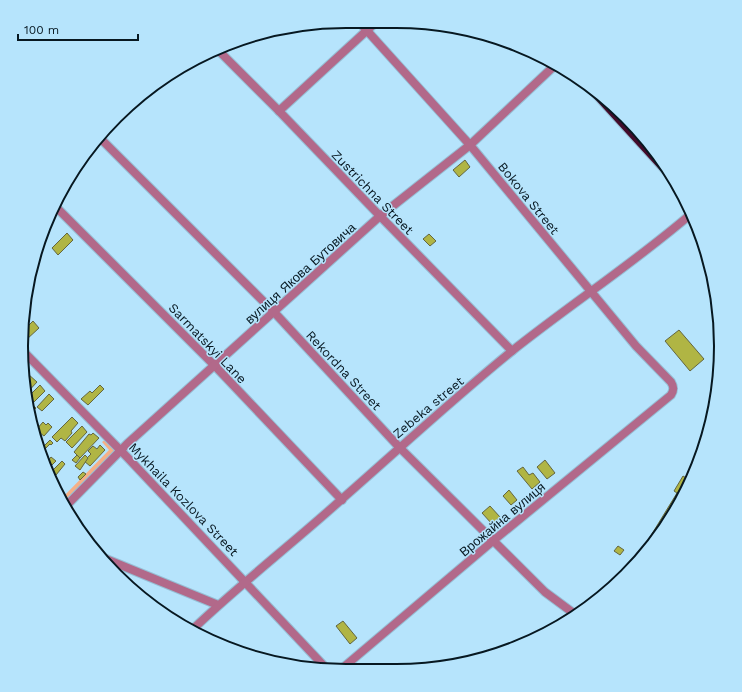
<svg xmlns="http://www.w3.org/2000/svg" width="742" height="692" font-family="'Work Sans',sans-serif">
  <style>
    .green { fill: #f5b087 }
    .building { fill: #b0b544; stroke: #63663f }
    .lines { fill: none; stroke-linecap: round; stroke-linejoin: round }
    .minor-casing { stroke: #96bfd5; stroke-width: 10 }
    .highway-casing { stroke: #96bfd5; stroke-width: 14 }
    .minor { stroke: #b2698a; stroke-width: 8 }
    .highway { stroke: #430b2a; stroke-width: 12 }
    .labels { text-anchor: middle; stroke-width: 3; stroke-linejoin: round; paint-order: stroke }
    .street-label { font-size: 13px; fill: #071821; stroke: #b6e4fc }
    .rim { fill: none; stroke: #071821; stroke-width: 2 }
  </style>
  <rect width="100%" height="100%" fill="#b6e4fc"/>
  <!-- green -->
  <polygon class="green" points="106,439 114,449 114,453 64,503 62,498 109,450 102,442"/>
  <!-- building -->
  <g class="building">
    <polygon points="465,160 470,167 459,177 453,170"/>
    <polygon points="67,233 73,240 58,255 52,248"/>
    <polygon points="429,234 436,241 430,246 423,239"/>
    <polygon points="33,321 39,328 26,340 22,336 22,332"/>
    <polygon points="679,330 704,359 690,371 665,341"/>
    <polygon points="28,374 37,382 25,395 23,379"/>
    <polygon points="40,385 45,391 34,402 29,396"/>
    <polygon points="100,385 104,389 88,405 81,399 90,391 92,393"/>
    <polygon points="49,394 54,399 42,411 37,407"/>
    <polygon points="32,405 36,408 30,414 28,409"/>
    <polygon points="72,417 78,423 71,431 72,433 65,441 61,438 57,442 52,437"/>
    <polygon points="43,422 46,425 48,423 52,427 44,436 36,430"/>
    <polygon points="82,426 87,432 72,448 66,442"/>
    <polygon points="93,433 99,438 80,458 74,452 89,434 91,435"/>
    <polygon points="50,440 53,443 51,445 50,444 44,450 42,448"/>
    <polygon points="100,445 105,450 90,466 84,461 91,454 88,451 93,446 97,449"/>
    <polygon points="77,455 80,458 76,463 72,460"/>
    <polygon points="85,455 88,458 80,470 75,466"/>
    <polygon points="51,457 56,461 51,466 47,462"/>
    <polygon points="545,460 555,473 547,479 537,467"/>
    <polygon points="62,461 65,464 56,475 52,471"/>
    <polygon points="523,467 529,475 533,473 540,482 532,489 517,471"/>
    <polygon points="83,472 86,474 80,480 78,477"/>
    <polygon points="683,476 691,481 683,497 674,491"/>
    <polygon points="509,490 517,500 511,505 503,496"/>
    <polygon points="677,493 683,497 652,546 647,542"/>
    <polygon points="490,506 500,517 492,524 482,513"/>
    <polygon points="618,546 624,550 620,555 614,551"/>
    <polygon points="343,621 357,638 350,644 336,626"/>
  </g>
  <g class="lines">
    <defs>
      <g id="minor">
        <polyline points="217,49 279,111 380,216 512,351"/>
        <polyline points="279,111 375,23"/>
        <polyline points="98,136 274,312 399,447 545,592 576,615"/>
        <polyline points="55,206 215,366 342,500"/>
        <polyline points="23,351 127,457 324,666"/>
        <polyline points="66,506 127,444 380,216 470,145 552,68 558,66"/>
        <polyline points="101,557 218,605"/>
        <path d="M192 630C240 584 292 544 342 499 398 450 454 398 512 351 571 304 634 263 691 214"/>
        <path d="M345 666 494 540 671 395C674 390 674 387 671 382L636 346 470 145 361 24"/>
      </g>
      <polyline id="highway" points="593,88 667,169"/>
    </defs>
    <!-- minor casing -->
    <use href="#minor" class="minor-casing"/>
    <!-- highway casing -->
    <use href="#highway" class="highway-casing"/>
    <!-- minor -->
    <use href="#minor" class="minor"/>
    <!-- highway -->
    <use href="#highway" class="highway"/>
  </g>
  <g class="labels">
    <!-- street labels -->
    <g class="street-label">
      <text transform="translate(373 192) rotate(46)" y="5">Zustrichna Street</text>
      <text transform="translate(529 198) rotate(51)" y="5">Bokova Street</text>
      <text transform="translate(300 273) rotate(-42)" y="5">вулиця Якова Бутовича</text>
      <text transform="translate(208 343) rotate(46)" y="5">Sarmatskyi Lane</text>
      <text transform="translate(344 370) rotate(47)" y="5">Rekordna Street</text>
      <text transform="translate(428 407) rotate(-40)" y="5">Zebeka street</text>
      <text transform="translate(184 499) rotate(46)" y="5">Mykhaila Kozlova Street</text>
      <text transform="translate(502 519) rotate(-40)" y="5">Врожайна вулиця</text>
    </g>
  </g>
  <!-- crop -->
  <path d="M0 0H742V692H0ZM346 28H396A318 318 0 0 1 714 346V346A318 318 0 0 1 396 664H346A318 318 0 0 1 28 346V346A318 318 0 0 1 346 28Z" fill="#b6e4fc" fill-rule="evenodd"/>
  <path class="rim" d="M346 28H396A318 318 0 0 1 714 346V346A318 318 0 0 1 396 664H346A318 318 0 0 1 28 346V346A318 318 0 0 1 346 28Z"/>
  <!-- scale -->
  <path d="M18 34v6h120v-6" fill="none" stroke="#071821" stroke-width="2"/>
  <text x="24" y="34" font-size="12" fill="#071821" stroke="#b6e4fc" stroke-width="3" paint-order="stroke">100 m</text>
</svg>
